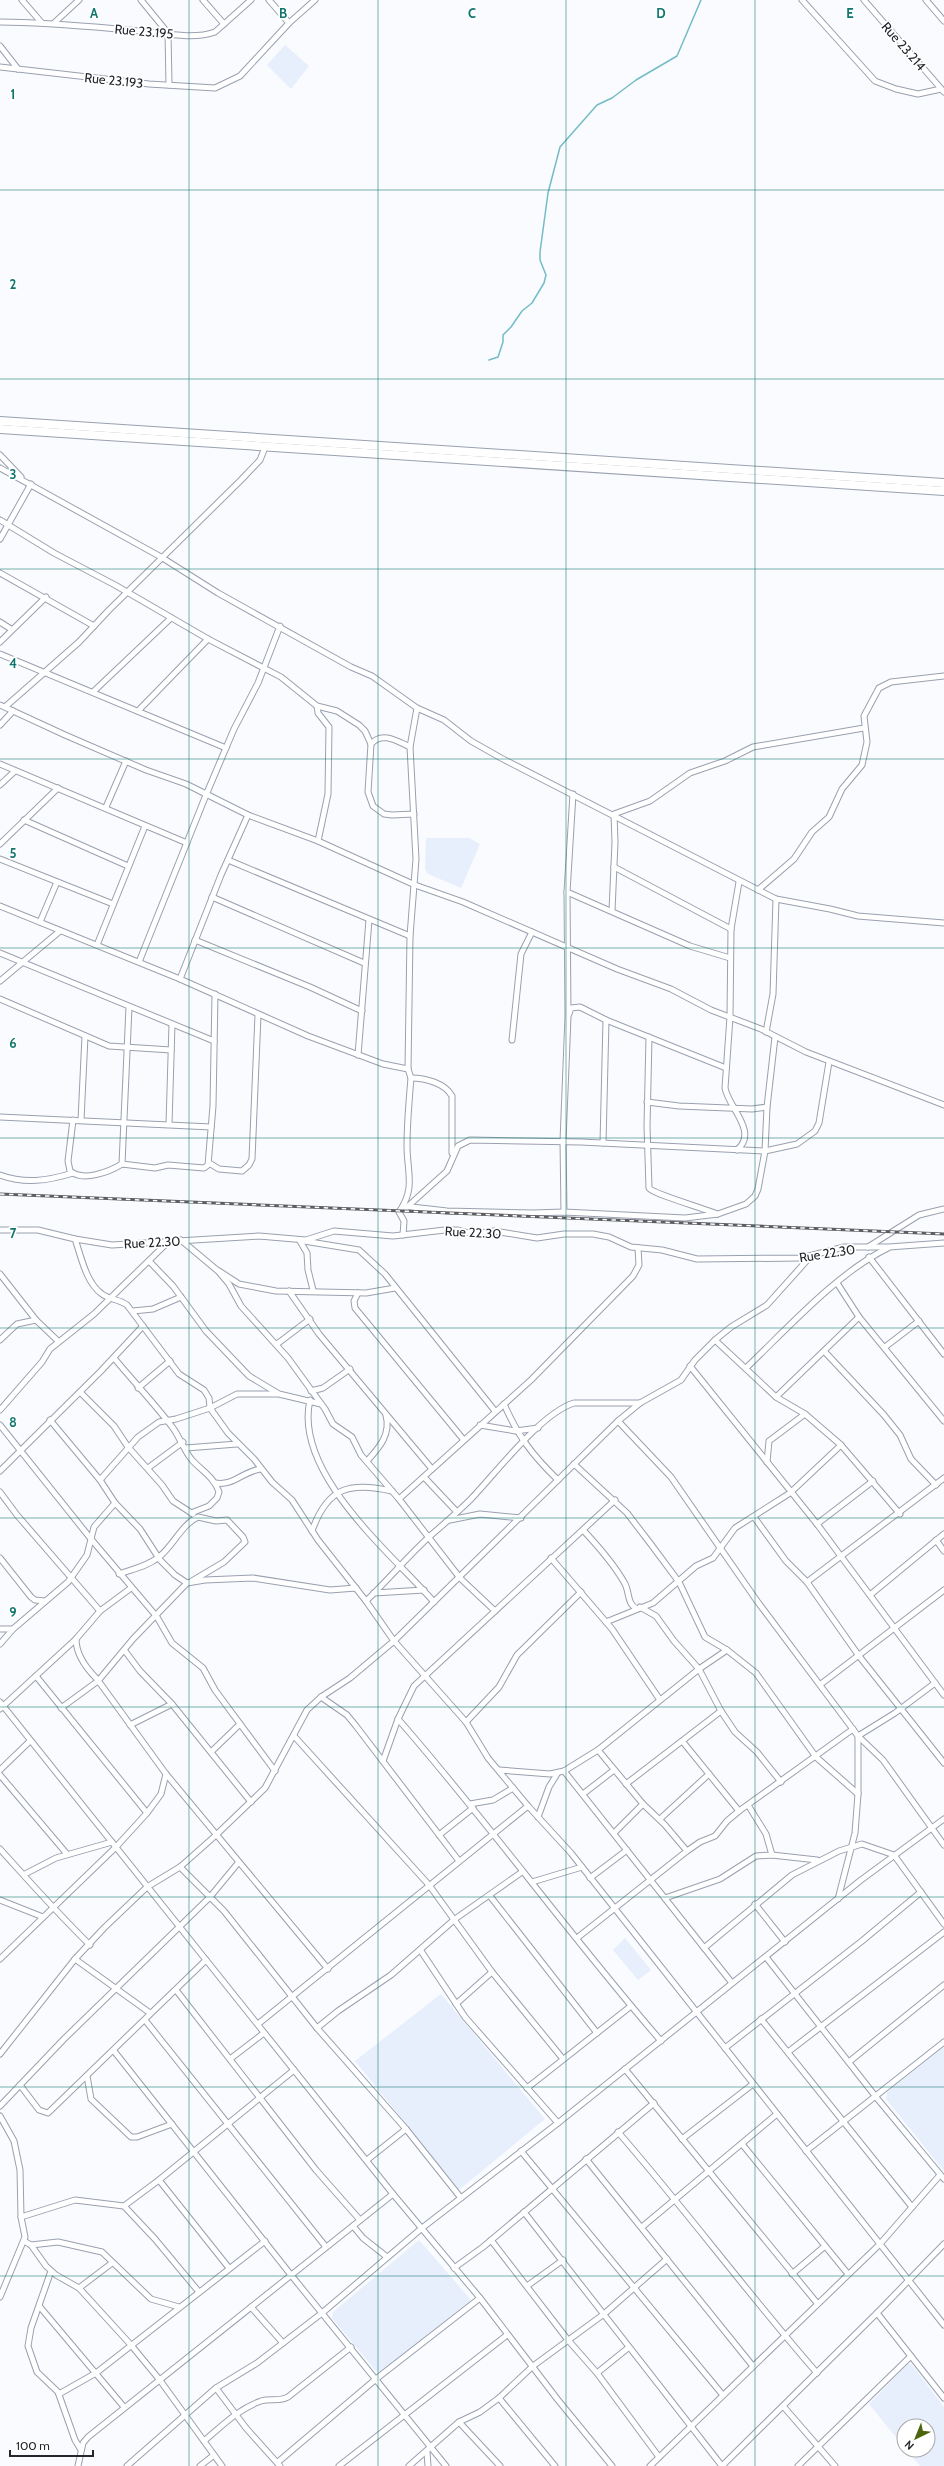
<svg xmlns="http://www.w3.org/2000/svg" width="944" height="2466" font-family="Cabin,sans-serif">
  <style>
    .built { fill: #e8effc }
    .lines { fill: none; stroke-linecap: round; stroke-linejoin: round }
    .stream { stroke: #73bcc6; stroke-width: 1.5 }
    .street-casing { stroke: #99a0af; stroke-width: 7 }
    .primary-casing { stroke: #99a0af; stroke-width: 10 }
    .street { stroke: #fff; stroke-width: 5 }
    .primary { stroke: #fff; stroke-width: 8 }
    .rail-casing { stroke: #5b5d62; stroke-width: 3 }
    .rail { stroke: #fff; stroke-width: 1.5; stroke-dasharray: 4.5; stroke-linecap: butt }
    .grid { fill: none; stroke: #0f766e; stroke-width: 1; stroke-opacity: 0.55 }
    .labels { text-anchor: middle; stroke-width: 3.5; stroke-linejoin: round; paint-order: stroke }
    .street-label { font-size: 13px; fill: #24272c; stroke: #fff }
    .grid-label { font-size: 13px; text-anchor: middle; font-weight: bold; fill: #0f766e; stroke: #fff; stroke-width: 3.5; stroke-linejoin: round; paint-order: stroke }
  </style>
  <rect width="100%" height="100%" fill="#f9fbfe"/>
  <!-- built -->
  <g class="built">
    <polygon points="285,45 309,66 291,89 267,65"/>
    <polygon points="426,838 469,838 480,844 461,888 428,874 425,869"/>
    <polygon points="625,1938 651,1970 638,1980 613,1950"/>
    <polygon points="441,1994 545,2119 459,2190 355,2061"/>
    <polygon points="944,2047 944,2171 886,2099 887,2092"/>
    <polygon points="419,2240 471,2300 381,2372 376,2371 332,2318 333,2312"/>
    <polygon points="908,2364 911,2364 916,2370 944,2407 944,2466 920,2466 907,2450 928,2450 928,2426 904,2426 904,2447 869,2404"/>
  </g>
  <g class="lines">
    <!-- stream -->
    <polyline class="stream" points="489,360 498,357 503,342 503,335 511,327 522,311 532,303 544,283 546,275 540,260 540,252 548,193 560,147 597,105 612,98 636,80 677,56 701,0"/>
    <defs>
      <g id="street">
        <polyline points="22,0 41,22"/>
        <polyline points="141,0 168,33 169,85"/>
        <polyline points="203,0 224,24"/>
        <polyline points="269,0 289,23"/>
        <polyline points="802,0 875,81 896,89 918,94 941,89"/>
        <polyline points="864,0 944,92"/>
        <polyline points="926,0 944,21"/>
        <path d="M0 22C47 22 94 27 141 31 163 33 193 40 215 32L251 0"/>
        <polyline points="54,23 79,0"/>
        <polyline points="0,46 18,69"/>
        <polyline points="0,67 149,84 215,88 240,76 289,23 315,0"/>
        <polyline points="0,455 21,477"/>
        <polyline points="0,468 161,557 218,593 351,667 372,676 417,708 444,720 471,741 501,758 776,899 830,909 858,916 944,923"/>
        <polyline points="0,520 54,553 115,585 208,639 281,677 317,706 337,711 359,725 365,731 371,744 368,792 373,806 384,814 392,815 414,814"/>
        <polyline points="0,539 31,484"/>
        <polyline points="0,573 94,626"/>
        <polyline points="0,622 11,629"/>
        <polyline points="0,642 46,597"/>
        <polyline points="0,654 226,748"/>
        <polyline points="93,692 171,618"/>
        <polyline points="0,705 65,735 146,770 186,784 248,815 318,841 415,885 463,902 617,969 671,989 711,1010 761,1029 806,1052 944,1105"/>
        <polyline points="317,706 318,713 329,727 328,794 318,841"/>
        <polyline points="5,707 79,642 109,610 241,480 260,460 266,445"/>
        <polyline points="138,711 208,639"/>
        <polyline points="0,725 13,711"/>
        <path d="M371 744C382 731 397 741 410 747"/>
        <polyline points="0,764 187,843"/>
        <polyline points="0,785 15,771"/>
        <polyline points="106,807 126,761"/>
        <polyline points="24,820 128,866"/>
        <polyline points="0,844 58,788"/>
        <polyline points="0,859 113,904"/>
        <polyline points="228,860 410,936"/>
        <polyline points="614,867 731,929"/>
        <polyline points="758,890 794,859 812,832 829,817 842,789 862,765 867,742 864,716 879,688 891,682 944,676"/>
        <polyline points="567,892 690,946 730,958"/>
        <polyline points="212,897 364,963"/>
        <polyline points="0,906 180,979 308,1036 383,1064 408,1069"/>
        <polyline points="612,911 615,842 614,814 650,801 690,773 725,761 753,747 864,728"/>
        <polyline points="40,922 57,882"/>
        <polyline points="195,940 310,987 362,1011"/>
        <polyline points="97,945 145,826"/>
        <polyline points="0,953 214,1041"/>
        <polyline points="139,962 206,795 234,729 258,683 280,626"/>
        <polyline points="180,979 221,875 248,815"/>
        <polyline points="0,981 60,931"/>
        <polyline points="0,999 109,1046 171,1050"/>
        <polyline points="569,1014 571,1008 580,1007 606,1020 726,1068"/>
        <polyline points="766,1032 773,994 776,899"/>
        <path d="M649 1037 647 1126 649 1188C653 1194 706 1209 717 1214"/>
        <polyline points="512,1040 521,954 532,932"/>
        <polyline points="358,1055 369,920"/>
        <path d="M411 1078C425 1078 445 1083 452 1096V1153"/>
        <polyline points="647,1102 679,1106 752,1109 767,1107"/>
        <polyline points="0,1117 211,1127"/>
        <path d="M73 1120 68 1161 70 1171C83 1182 109 1172 122 1164"/>
        <polyline points="81,1120 85,1036"/>
        <polyline points="169,1124 172,1024"/>
        <polyline points="603,1143 606,1020"/>
        <path d="M737 1150C759 1132 728 1107 725 1088L730 1017 731 929 739 882"/>
        <polyline points="209,1163 219,1169 242,1171 249,1165 252,1159 258,1015"/>
        <polyline points="122,1164 155,1168 168,1165 204,1168 208,1165 213,1106 215,994"/>
        <polyline points="122,1164 129,1007"/>
        <path d="M0 1175C25 1184 47 1181 73 1173"/>
        <polyline points="403,1206 447,1211 533,1213 564,1212 685,1218 718,1214 746,1204 755,1196 758,1189 765,1151 767,1107 775,1037"/>
        <polyline points="406,1208 447,1171 458,1146 470,1140 581,1142 765,1151 797,1144 815,1131 819,1123 829,1062"/>
        <polyline points="564,1212 563,1141 568,1016 567,892 573,794"/>
        <polyline points="0,1230 38,1230 75,1239 112,1245 259,1236 306,1240 334,1231 393,1236 445,1230 458,1230 472,1234 494,1231 537,1238 564,1234 593,1234 609,1237 631,1247 662,1250 697,1259 801,1258 844,1247 889,1247 944,1243"/>
        <path d="M403 1235 404 1221 399 1212C416 1188 407 1172 407 1146 407 1123 409 1101 411 1078L408 1069 410 936 416 859 410 747 417 708"/>
        <path d="M75 1239C81 1256 86 1283 102 1294 110 1300 119 1299 127 1305L179 1374 204 1390 209 1398 210 1408 228 1433 254 1459 272 1482 292 1500 318 1540 366 1601 394 1641 466 1722 488 1758 528 1806 571 1853 944 2325"/>
        <polyline points="181,1240 218,1271 229,1284 241,1306 288,1358 325,1409 333,1424 352,1437 361,1455 399,1499 460,1578 495,1611"/>
        <polyline points="300,1241 307,1253 308,1270 313,1290"/>
        <polyline points="304,1241 359,1250 385,1274 495,1411"/>
        <polyline points="868,1247 919,1215 944,1209"/>
        <polyline points="869,1257 944,1354"/>
        <polyline points="149,1261 173,1286 206,1331 249,1376 279,1394 321,1404"/>
        <polyline points="219,1271 239,1284 276,1291 366,1293 395,1288"/>
        <polyline points="0,1274 36,1320 58,1341"/>
        <polyline points="837,1283 859,1317 776,1397 805,1414 841,1445 900,1514"/>
        <polyline points="289,1291 319,1334 432,1469"/>
        <polyline points="358,1293 354,1301 355,1308 463,1439"/>
        <polyline points="133,1311 153,1309 181,1297"/>
        <polyline points="859,1317 944,1421"/>
        <polyline points="0,1340 17,1324 36,1320"/>
        <polyline points="715,1340 776,1397"/>
        <polyline points="277,1344 310,1319"/>
        <polyline points="885,1347 919,1321"/>
        <polyline points="824,1351 884,1415 900,1435 911,1459 936,1485"/>
        <path d="M114 1358C133 1381 155 1404 173 1428 180 1438 185 1452 192 1460 202 1471 214 1477 219 1492L217 1498 209 1506 191 1513"/>
        <polyline points="690,1366 817,1524 944,1695"/>
        <path d="M746 1368C787 1329 838 1272 888 1248"/>
        <polyline points="138,1388 170,1361"/>
        <polyline points="311,1391 323,1388 350,1369"/>
        <polyline points="80,1392 114,1426 128,1447 162,1485 173,1501 193,1514"/>
        <path d="M310 1400C293 1473 391 1553 434 1602"/>
        <path d="M504 1404C518 1436 532 1455 558 1480"/>
        <polyline points="0,1410 42,1362 50,1349 94,1314 169,1241"/>
        <polyline points="50,1420 100,1480 115,1503 140,1529 160,1560 175,1575 187,1583"/>
        <polyline points="618,1421 671,1477 757,1601 858,1736 883,1760 944,1845"/>
        <polyline points="0,1425 91,1539 157,1617 172,1643 203,1668 215,1690 275,1771"/>
        <polyline points="480,1425 516,1431 538,1428"/>
        <polyline points="186,1448 237,1444"/>
        <path d="M367 1461C380 1447 391 1434 386 1415"/>
        <polyline points="767,1462 769,1441 805,1414"/>
        <polyline points="574,1464 627,1513 650,1543 679,1582 705,1637 727,1650 756,1673 816,1757 858,1794"/>
        <polyline points="148,1468 183,1442"/>
        <polyline points="0,1471 101,1371 143,1326"/>
        <polyline points="424,1477 457,1512"/>
        <polyline points="100,1480 138,1437 159,1422 176,1419 210,1408 237,1394 277,1394"/>
        <path d="M215 1483C234 1486 240 1473 260 1469"/>
        <polyline points="0,1492 17,1515 100,1611"/>
        <polyline points="399,1499 531,1380 633,1276 639,1265 638,1248"/>
        <polyline points="754,1517 786,1561 807,1582 859,1656 944,1763"/>
        <polyline points="450,1520 480,1514 521,1518"/>
        <polyline points="817,1524 873,1481"/>
        <path d="M583 1530C598 1546 613 1563 624 1582 630 1591 626 1603 637 1609"/>
        <path d="M312 1531C327 1488 349 1481 392 1491"/>
        <polyline points="936,1540 944,1551"/>
        <polyline points="0,1558 31,1597 35,1600 45,1601"/>
        <polyline points="551,1558 612,1629 660,1700"/>
        <path d="M119 1574C133 1569 148 1566 159 1557 174 1545 181 1525 198 1517L216 1521 227 1520 243 1537 245 1542 224 1562 192 1581"/>
        <polyline points="807,1582 944,1478"/>
        <polyline points="374,1593 424,1590"/>
        <polyline points="870,1595 944,1534"/>
        <path d="M366 1601C388 1580 408 1556 430 1536 444 1524 458 1512 471 1499 496 1473 541 1413 574 1403H640"/>
        <polyline points="640,1607 656,1616 674,1641 699,1669 721,1711 735,1732 757,1752 781,1782"/>
        <polyline points="606,1622 653,1603 696,1566 713,1558 735,1528 790,1493 841,1445"/>
        <polyline points="0,1629 12,1629"/>
        <path d="M76 1639C76 1655 87 1669 97 1679L166 1774 328 1969"/>
        <polyline points="0,1644 13,1629 68,1582 87,1555 94,1527 115,1503"/>
        <polyline points="125,1651 140,1671 172,1704 251,1802"/>
        <polyline points="821,1684 944,1590"/>
        <polyline points="321,1697 347,1715 356,1726 459,1861"/>
        <polyline points="0,1702 393,2194 480,2298 558,2400 612,2466"/>
        <polyline points="61,1708 98,1681 133,1639 187,1583 205,1580 253,1578 330,1590 356,1588"/>
        <polyline points="0,1709 76,1639 100,1611 131,1588"/>
        <path d="M398 1719C489 1823 570 1936 661 2041"/>
        <polyline points="466,1722 499,1687 517,1655 581,1592"/>
        <polyline points="130,1725 172,1704"/>
        <polyline points="294,1736 429,1885 492,1972 563,2059"/>
        <polyline points="683,1742 739,1811"/>
        <polyline points="598,1750 643,1804 665,1825 687,1851"/>
        <polyline points="211,1752 240,1724"/>
        <polyline points="383,1761 398,1719 414,1686 615,1500"/>
        <polyline points="0,1770 30,1741"/>
        <polyline points="499,1770 550,1774 564,1771 598,1750 699,1669 727,1650"/>
        <polyline points="564,1771 732,1983"/>
        <polyline points="0,1775 67,1854"/>
        <polyline points="626,1784 721,1711"/>
        <polyline points="583,1794 614,1770"/>
        <polyline points="470,1804 493,1800 513,1788"/>
        <polyline points="748,1805 766,1834 772,1855"/>
        <polyline points="147,1813 161,1794 166,1774"/>
        <polyline points="538,1817 549,1787 557,1774"/>
        <polyline points="660,1819 709,1774"/>
        <polyline points="614,1833 643,1804"/>
        <polyline points="439,1835 473,1808"/>
        <path d="M0 1849C29 1881 58 1914 90 1945"/>
        <polyline points="180,1867 224,1911 317,2028 406,2129 461,2198"/>
        <polyline points="25,1874 56,1858 112,1842"/>
        <polyline points="590,1878 627,1850"/>
        <polyline points="532,1882 582,1867"/>
        <polyline points="490,1896 597,2033"/>
        <polyline points="665,1898 720,1879 756,1856 772,1855 817,1860"/>
        <polyline points="838,1899 855,1833 858,1794 858,1736 895,1713 935,1683"/>
        <polyline points="0,1900 43,1917"/>
        <polyline points="755,1904 785,1942"/>
        <polyline points="577,1938 687,1851 700,1842 715,1836 727,1821 739,1811 853,1729"/>
        <polyline points="704,1948 792,1875 839,1851 862,1844 894,1855 944,1924"/>
        <polyline points="421,1951 465,2017 558,2123"/>
        <polyline points="766,1957 876,2097 944,2179"/>
        <polyline points="0,1959 116,1847 147,1813 36,1676"/>
        <polyline points="75,1959 150,2013"/>
        <polyline points="176,1990 316,2170 360,2220"/>
        <polyline points="456,2004 492,1972"/>
        <polyline points="761,2019 912,2207"/>
        <polyline points="145,2020 326,2247"/>
        <polyline points="258,2024 528,1806"/>
        <polyline points="317,2028 338,2011 391,1975 455,1919 522,1872"/>
        <polyline points="725,2048 862,1941 921,1892"/>
        <polyline points="114,2051 291,2275 446,2466"/>
        <polyline points="788,2052 944,1932"/>
        <polyline points="0,2054 75,1959 104,1928 147,1887 180,1867 215,1836 265,1788 307,1710 321,1697 350,1678 394,1641 618,1421 640,1403 681,1380 695,1360 715,1340 731,1327 767,1305 810,1257"/>
        <polyline points="230,2059 264,2033"/>
        <polyline points="850,2061 944,1985"/>
        <polyline points="625,2069 817,2303"/>
        <polyline points="87,2076 91,2099 131,2137 137,2137 172,2124"/>
        <polyline points="20,2085 39,2110 48,2113 206,1960"/>
        <polyline points="527,2088 631,2006"/>
        <polyline points="0,2106 64,2039 210,1897 238,1863"/>
        <polyline points="0,2116 14,2141 20,2170 21,2217 25,2237 0,2297"/>
        <path d="M618 2132C686 2210 748 2294 817 2373"/>
        <polyline points="682,2139 753,2084"/>
        <polyline points="742,2144 848,2274"/>
        <polyline points="521,2151 722,2394"/>
        <polyline points="806,2151 944,2042"/>
        <polyline points="586,2159 752,2365"/>
        <polyline points="367,2160 406,2129"/>
        <polyline points="159,2180 229,2268"/>
        <polyline points="124,2206 159,2180 294,2070"/>
        <polyline points="524,2212 722,2466"/>
        <polyline points="21,2217 75,2200 124,2206 155,2239 199,2292"/>
        <polyline points="353,2226 363,2238 387,2257"/>
        <polyline points="642,2227 777,2114"/>
        <polyline points="491,2240 568,2340 597,2373"/>
        <polyline points="24,2241 31,2245 46,2266 56,2275 79,2288 131,2345 159,2379 222,2466"/>
        <polyline points="31,2245 58,2242 102,2252 151,2299 179,2307"/>
        <polyline points="454,2268 483,2247 654,2103"/>
        <polyline points="51,2271 31,2328 28,2346 37,2372 58,2392 75,2440 81,2450"/>
        <polyline points="792,2274 825,2246"/>
        <polyline points="527,2286 563,2260"/>
        <polyline points="79,2288 112,2263"/>
        <polyline points="40,2307 124,2407"/>
        <polyline points="251,2307 283,2343"/>
        <polyline points="877,2313 944,2398"/>
        <polyline points="628,2348 597,2373 659,2457"/>
        <polyline points="216,2388 246,2428 280,2466"/>
        <polyline points="59,2394 96,2373 265,2241"/>
        <polyline points="499,2398 555,2466"/>
        <polyline points="783,2406 835,2466"/>
        <polyline points="459,2422 500,2466"/>
        <path d="M204 2441C222 2426 238 2409 261 2401 271 2398 279 2402 288 2397L351 2347"/>
        <polyline points="427,2452 428,2466"/>
        <polyline points="278,2462 376,2379 480,2298"/>
        <polyline points="78,2466 83,2443 88,2437 393,2194"/>
        <polyline points="127,2466 216,2388 257,2363 322,2313 422,2228 558,2123 861,1880 944,1819"/>
        <polyline points="200,2466 214,2455"/>
        <polyline points="339,2466 507,2335"/>
        <polyline points="409,2466 459,2422 480,2412 499,2398 533,2366 604,2314 667,2259"/>
        <polyline points="650,2466 880,2244 940,2175"/>
        <polyline points="722,2466 877,2313 944,2244"/>
        <polyline points="798,2466 911,2356"/>
      </g>
      <g id="primary">
        <polyline points="0,421 944,483"/>
        <polyline points="0,429 944,491"/>
      </g>
    </defs>
    <!-- street casing -->
    <use href="#street" class="street-casing"/>
    <!-- primary casing -->
    <use href="#primary" class="primary-casing"/>
    <!-- street -->
    <use href="#street" class="street"/>
    <!-- primary -->
    <use href="#primary" class="primary"/>
    <defs>
      <polyline id="rail" points="0,1194 944,1234"/>
    </defs>
    <!-- rail casing -->
    <use href="#rail" class="rail-casing"/>
    <!-- rail -->
    <use href="#rail" class="rail"/>
  </g>
  <!-- grid -->
  <path class="grid" d="M189 0V2466M378 0V2466M566 0V2466M755 0V2466M0 190H944M0 379H944M0 569H944M0 759H944M0 948H944M0 1138H944M0 1328H944M0 1518H944M0 1707H944M0 1897H944M0 2087H944M0 2276H944"/>
  <g class="labels">
    <!-- street labels -->
    <g class="street-label">
      <text transform="translate(144 31) rotate(5)" y="5">Rue 23.195</text>
      <text transform="translate(904 46) rotate(49)" y="5">Rue 23.214</text>
      <text transform="translate(114 80) rotate(6)" y="5">Rue 23.193</text>
      <text transform="translate(473 1232) rotate(3)" y="5">Rue 22.30</text>
      <text transform="translate(152 1242) rotate(-3)" y="5">Rue 22.30</text>
      <text transform="translate(827 1253) rotate(-9)" y="5">Rue 22.30</text>
    </g>
  </g>
  <g class="grid-label">
    <text x="94" y="18">A</text>
    <text x="283" y="18">B</text>
    <text x="472" y="18">C</text>
    <text x="661" y="18">D</text>
    <text x="850" y="18">E</text>
    <text x="13" y="99">1</text>
    <text x="13" y="289">2</text>
    <text x="13" y="479">3</text>
    <text x="13" y="668">4</text>
    <text x="13" y="858">5</text>
    <text x="13" y="1048">6</text>
    <text x="13" y="1238">7</text>
    <text x="13" y="1427">8</text>
    <text x="13" y="1617">9</text>
  </g>
  <!-- north arrow -->
  <g transform="translate(916 2438) rotate(223)"><circle r="19" fill="#ffffff" stroke="#a7a9ab"/>
  <path d="M0-3L7 15L0 10L-7 15Z" fill="#4f630e"/>
  <text y="-6" font-size="11" font-weight="bold" text-anchor="middle" fill="#24272c">N</text>
  </g>
  <!-- scale -->
  <path d="M10 2450v6h83v-6" fill="none" stroke="#24272c" stroke-width="2"/>
  <text x="16" y="2450" font-size="12" fill="#24272c" stroke="#ffffff" stroke-width="3" paint-order="stroke">100 m</text>
</svg>
